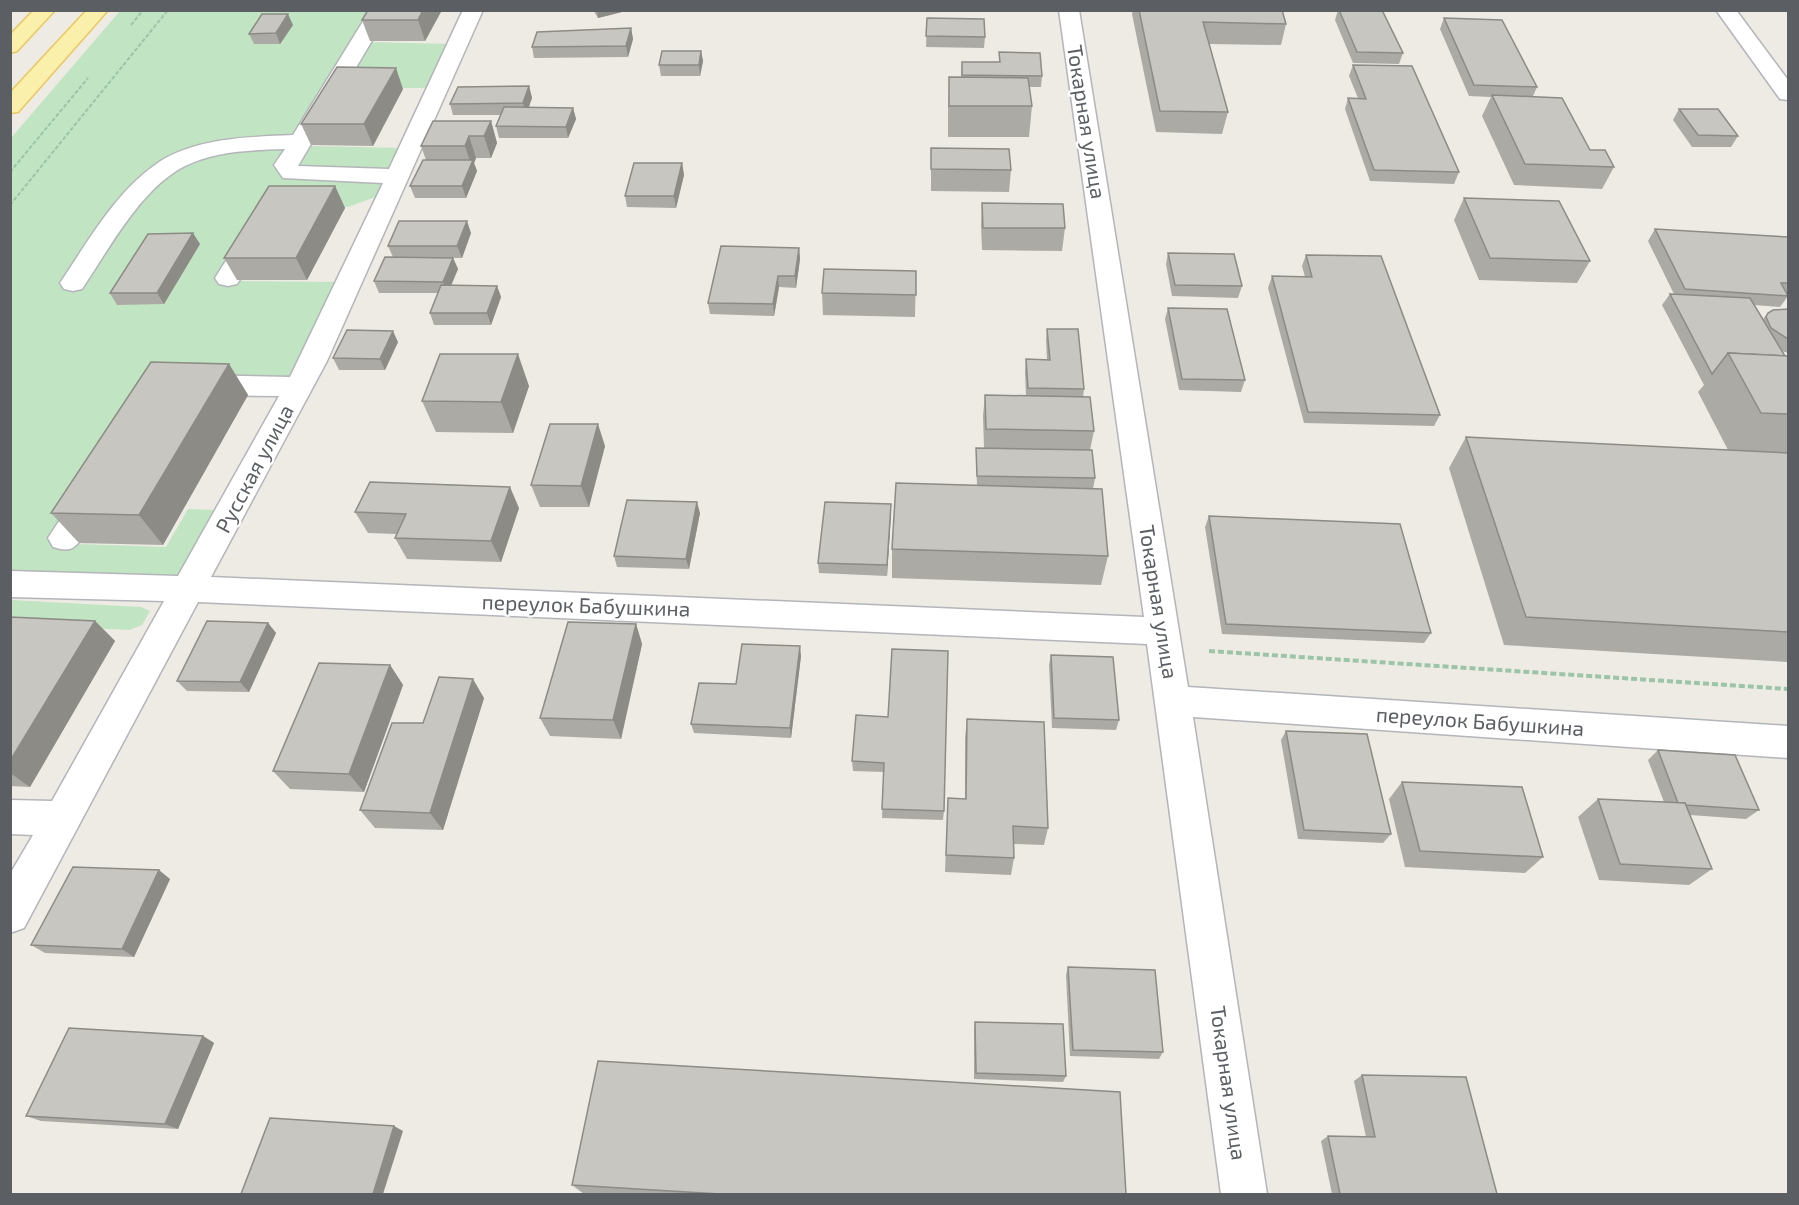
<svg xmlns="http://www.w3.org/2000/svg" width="1799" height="1205" font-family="'Exo 2',sans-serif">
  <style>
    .green { fill: #c1e4c2 }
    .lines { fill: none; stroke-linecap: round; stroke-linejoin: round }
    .minor-casing { stroke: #b4b5ba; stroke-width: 3 }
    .major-casing { stroke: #eac760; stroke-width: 3 }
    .path-far1 { stroke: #9bc4a8; stroke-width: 2; stroke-dasharray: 4 2; stroke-linecap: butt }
    .path { stroke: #9bc4a8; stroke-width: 4; stroke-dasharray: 6 3; stroke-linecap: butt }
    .minor { fill: #fff; fill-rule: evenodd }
    .major { fill: #fbf0ab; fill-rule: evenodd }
    .wall { fill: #acaaa5 }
    .shaded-wall { fill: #8c8b86 }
    .building { fill: #c8c6c0; stroke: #8c8b86; stroke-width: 1.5 }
    .labels { text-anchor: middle; stroke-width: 4.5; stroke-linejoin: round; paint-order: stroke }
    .street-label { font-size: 21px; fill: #5b5e63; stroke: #fff }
  </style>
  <rect width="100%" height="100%" fill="#edebe3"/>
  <!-- green -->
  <g class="green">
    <polygon points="120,11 386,11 368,42 451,44 430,88 344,88 309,146 402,148 386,193 348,207 279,206 234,281 338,282 286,394 171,392 76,544 166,547 188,509 215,510 181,576 11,581 11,138"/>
    <polygon points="11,600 141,607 150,611 142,625 129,630 23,625 11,628"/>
  </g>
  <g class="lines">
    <defs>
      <g id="minor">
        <path d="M370 10H390L298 166 389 169 463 10H483L327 361 211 577 1144 617 1059 10H1079L1188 687 1788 726V758L1193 717 1267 1194H1221L1147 644 198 602 24 928 10 933V874L33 835 10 834V800L52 801 164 601 10 597V571L178 576 279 396 199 395 189 392 185 385 189 378 199 375 290 377 383 183 283 178 274 165 285 149C252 150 215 151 185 166 141 188 109 249 82 289L73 291 64 289 60 283C87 243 115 193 155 165 192 138 249 137 293 135Z"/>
        <polygon points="1716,10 1736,10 1788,80 1788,100 1780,99"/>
        <polygon points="255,227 264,229 267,234 241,278 237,284 228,286 219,284 215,278 243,234 246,229"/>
        <path d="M93 483 104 486 108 494C102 505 84 540 75 546 69 552 60 549 53 547L48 538 82 486Z"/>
      </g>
      <g id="major">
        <polygon points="34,10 55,10 17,51 10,53 10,35"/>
        <polygon points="87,10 108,10 18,112 10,113 10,93"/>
      </g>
    </defs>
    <!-- minor casing -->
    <use href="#minor" class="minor-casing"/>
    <!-- major casing -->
    <use href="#major" class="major-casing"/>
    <!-- path-far1 -->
    <g class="path-far1">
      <polyline points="131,25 143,10"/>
      <polyline points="10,172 88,78"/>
      <polyline points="10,205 168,10"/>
    </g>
    <!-- path -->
    <polyline class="path" points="1209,651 1788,689"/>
    <!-- minor -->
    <use href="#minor" class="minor"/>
    <!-- major -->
    <use href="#major" class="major"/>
  </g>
  <!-- wall -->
  <g class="wall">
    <polygon points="442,10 425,41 370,41 362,20"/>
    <polygon points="593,10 630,10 598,18"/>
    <polygon points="1133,10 1282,10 1286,24 1281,45 1209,44 1228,112 1222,134 1156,132 1132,14"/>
    <polygon points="1338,10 1382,10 1403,53 1399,64 1353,63 1335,20"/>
    <polygon points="927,18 985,37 984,48 926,47"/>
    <polygon points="1444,18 1537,87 1533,96 1590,150 1614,167 1602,189 1514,185 1482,116 1491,97 1469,96 1440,29"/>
    <polygon points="293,25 280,44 254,44 249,34"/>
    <polygon points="631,28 633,39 628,57 534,58 532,47"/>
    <polygon points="701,51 703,61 700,76 661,76 659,65"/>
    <polygon points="999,52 1042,76 1041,87 1029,87 1032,106 1029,137 948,137 948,108 949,77 961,77 962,62 999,62"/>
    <polygon points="1353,65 1459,172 1454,184 1370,181 1345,109 1348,98 1358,98 1349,76"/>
    <polygon points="529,86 532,98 529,107 573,108 576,119 568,138 499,138 496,126 501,115 453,115 450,104"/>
    <polygon points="403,89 373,146 311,145 301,124"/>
    <polygon points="1679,109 1738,136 1731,147 1692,147 1673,120"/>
    <polygon points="491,121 497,143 491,158 476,158 474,163 477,171 466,198 415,198 410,186 426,160 421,146"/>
    <polygon points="931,148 1011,170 1009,192 931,191"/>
    <polygon points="682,163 684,175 676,208 627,207 625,196"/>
    <polygon points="335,186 345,208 307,280 237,280 224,258"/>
    <polygon points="1464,198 1590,261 1577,283 1479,280 1454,220"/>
    <polygon points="982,203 1065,228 1062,251 982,250 981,225"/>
    <polygon points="1655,229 1788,237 1788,296 1780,307 1754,305 1763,319 1768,313 1788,309 1788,353 1782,351 1785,356 1788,356 1788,662 1504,645 1449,468 1466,437 1728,450 1698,392 1704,385 1662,305 1670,294 1674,294 1648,241"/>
    <polygon points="471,233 462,258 393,257 388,246"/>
    <polygon points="200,244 164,304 117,305 110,293"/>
    <polygon points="799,248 800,259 796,288 779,287 774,316 710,314 708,303"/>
    <polygon points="1168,253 1242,286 1238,298 1172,296 1166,264"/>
    <polygon points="1306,255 1440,415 1434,426 1304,423 1268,288 1272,276 1305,277 1302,266"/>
    <polygon points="453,258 458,269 451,285 497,286 501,297 491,325 434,325 430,313 438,293 379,293 374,281"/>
    <polygon points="916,271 915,317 823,315 822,293"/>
    <polygon points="1168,308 1245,380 1241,392 1179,390 1165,319"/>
    <polygon points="1047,329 1084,389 1083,397 1094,431 1090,450 1095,478 1093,489 1108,556 1101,585 892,578 892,549 977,485 976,459 976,448 984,448 983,416 985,395 1026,396 1025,371 1026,359 1047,360 1046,340"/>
    <polygon points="398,342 385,370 339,370 333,358"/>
    <polygon points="229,364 248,395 163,545 79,543 51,513"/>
    <polygon points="529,386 513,433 436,432 422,401"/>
    <polygon points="605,446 589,507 540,507 531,485"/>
    <polygon points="891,504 887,576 819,573 818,563"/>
    <polygon points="519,508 501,562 407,559 395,538 397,534 368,533 355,512"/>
    <polygon points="700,513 689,569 617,567 614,556"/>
    <polygon points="1209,516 1431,633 1424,643 1222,634 1205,527"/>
    <polygon points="10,617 95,621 115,641 30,787 10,786"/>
    <polygon points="268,623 276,633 249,692 187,691 177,681"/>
    <polygon points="636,624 642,644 621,739 550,736 540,718"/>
    <polygon points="1051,655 1119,720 1116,730 1052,728 1049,665"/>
    <polygon points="801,656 791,738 694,733 691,724 736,684"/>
    <polygon points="390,665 403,685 364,792 290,789 273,771"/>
    <polygon points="484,698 443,830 375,828 360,810 423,723"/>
    <polygon points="856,715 944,811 943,820 882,818 884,772 853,771 852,761"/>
    <polygon points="967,719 1048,828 1044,845 1014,844 1014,858 1011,875 945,872 948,798 965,799 965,738"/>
    <polygon points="1286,731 1391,834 1383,843 1298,839 1281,740"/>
    <polygon points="1658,750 1759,810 1746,819 1690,815 1712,869 1689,885 1599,880 1578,817 1598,799 1664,802 1648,760"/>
    <polygon points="1402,782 1543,857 1525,873 1405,867 1389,799"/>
    <polygon points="170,879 134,957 45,953 31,945"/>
    <polygon points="1068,967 1163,1052 1159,1059 1070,1056 1066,975"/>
    <polygon points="975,1022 1066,1076 1063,1082 974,1079 974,1028"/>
    <polygon points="203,1036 214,1043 178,1129 41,1121 26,1116"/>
    <polygon points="1362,1075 1497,1194 1332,1194 1321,1141 1328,1136 1366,1137 1354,1081"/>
    <polygon points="572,1185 1126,1194 584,1194"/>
  </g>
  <!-- shaded-wall -->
  <g class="shaded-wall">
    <polygon points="423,10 442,10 425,41 418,20"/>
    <polygon points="597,10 630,10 598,18"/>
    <polygon points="288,14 293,25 280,44 276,33"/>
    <polygon points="631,28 633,39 628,57 626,46"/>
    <polygon points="701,51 703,61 700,76 699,65"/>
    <polygon points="396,68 403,89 373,146 364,124"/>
    <polygon points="529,86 532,98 526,114 523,103"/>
    <polygon points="573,108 576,119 568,138 566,127"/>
    <polygon points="491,121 497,143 491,158 484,136"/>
    <polygon points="469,136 476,158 474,163 477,171 466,198 462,186 471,164 465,146"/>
    <polygon points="682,163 684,175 676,208 674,196"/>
    <polygon points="335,186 345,208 307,280 296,258"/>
    <polygon points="467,221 471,233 462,258 457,246"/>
    <polygon points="193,233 200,244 164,304 157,293"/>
    <polygon points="799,248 800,259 796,288 795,276"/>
    <polygon points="453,258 458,269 448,293 443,282"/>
    <polygon points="778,276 779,287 774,316 773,304"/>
    <polygon points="497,286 501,297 491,325 487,313"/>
    <polygon points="393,331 398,342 385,370 380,359"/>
    <polygon points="518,354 529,386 513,433 501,402"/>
    <polygon points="229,364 248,395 163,545 139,515"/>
    <polygon points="598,424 605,446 589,507 581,486"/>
    <polygon points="510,487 519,508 501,562 491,541"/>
    <polygon points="697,502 700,513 689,569 686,559"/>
    <polygon points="891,504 891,515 887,576 887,565"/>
    <polygon points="95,621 115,641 30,787 10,773 10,761"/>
    <polygon points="268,623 276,633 249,692 240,682"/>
    <polygon points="636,624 642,644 621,739 613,720"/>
    <polygon points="800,646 801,656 791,738 790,728"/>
    <polygon points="390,665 403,685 364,792 349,774"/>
    <polygon points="473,679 484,698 443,830 430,813"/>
    <polygon points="159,870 170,879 134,957 122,949"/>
    <polygon points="203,1036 214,1043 178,1129 165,1124"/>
    <polygon points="394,1126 403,1131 383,1194 373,1194"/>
  </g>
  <!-- building -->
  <g class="building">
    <polygon points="368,10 423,10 418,20 362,20"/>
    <polygon points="1139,10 1282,10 1286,24 1203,22 1228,112 1160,111"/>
    <polygon points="1339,10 1382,10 1403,53 1357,52"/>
    <polygon points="262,14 288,14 276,33 249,34"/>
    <polygon points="927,18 984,19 985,37 926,36"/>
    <polygon points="1444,18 1502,20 1537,87 1474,85"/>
    <polygon points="631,28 626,46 532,47 537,32"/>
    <polygon points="662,51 701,51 699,65 659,65"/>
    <polygon points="999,52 1040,53 1042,76 962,75 962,62 1000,62"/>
    <polygon points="1353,65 1412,66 1459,172 1374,170 1348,98 1366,99"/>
    <polygon points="337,67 396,68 364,124 301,124"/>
    <polygon points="949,77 1028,78 1032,106 949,106"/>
    <polygon points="529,86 523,103 450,104 458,87"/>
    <polygon points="1492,95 1562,98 1590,150 1605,150 1614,167 1525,164"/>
    <polygon points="504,107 573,108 566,127 496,126"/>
    <polygon points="1679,109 1718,109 1738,136 1698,135"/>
    <polygon points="433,121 491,121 484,136 469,136 465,146 421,146"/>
    <polygon points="931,148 1009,149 1011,170 931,169"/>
    <polygon points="423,160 473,160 462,186 410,186"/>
    <polygon points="634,163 682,163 674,196 625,196"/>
    <polygon points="269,186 335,186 296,258 224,258"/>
    <polygon points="1464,198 1559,201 1590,261 1490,258"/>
    <polygon points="982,203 1063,204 1065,228 983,228"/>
    <polygon points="399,221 467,221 457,246 388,246"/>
    <polygon points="1655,229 1788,237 1788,283 1781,283 1788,296 1685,289"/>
    <polygon points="193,233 157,293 110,293 148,234"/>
    <polygon points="721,246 799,248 795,276 778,276 773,304 708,303"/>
    <polygon points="1168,253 1234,254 1242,286 1175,285"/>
    <polygon points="1306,255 1381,256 1440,415 1308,412 1272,276 1312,277"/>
    <polygon points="385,257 453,258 443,282 374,281"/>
    <polygon points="824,269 916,271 916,295 822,293"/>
    <polygon points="441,285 497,286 487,313 430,313"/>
    <polygon points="1670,294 1750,298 1785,356 1728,353 1712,374"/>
    <polygon points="1168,308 1227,309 1245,380 1182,379"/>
    <polygon points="1788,309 1788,339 1771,328 1766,317 1768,313 1773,310"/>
    <polygon points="1047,329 1078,329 1084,389 1028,388 1026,359 1050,360"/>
    <polygon points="347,330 393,331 380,359 333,358"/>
    <polygon points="1728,353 1788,356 1788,414 1761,413"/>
    <polygon points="440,354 518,354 501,402 422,401"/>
    <polygon points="151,362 229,364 139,515 51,513"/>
    <polygon points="985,395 1090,397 1094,431 986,429"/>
    <polygon points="550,424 598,424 581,486 531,485"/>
    <polygon points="1466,437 1788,453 1788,632 1526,617"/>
    <polygon points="976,448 1092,450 1095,478 977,476"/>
    <polygon points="370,482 510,487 491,541 395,538 406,514 355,512"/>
    <polygon points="896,483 1102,489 1108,556 892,549"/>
    <polygon points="627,500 697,502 686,559 614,556"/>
    <polygon points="825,502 891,504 887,565 818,563"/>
    <polygon points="1209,516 1400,524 1431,633 1226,624"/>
    <polygon points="10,617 95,621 10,761"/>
    <polygon points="207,621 268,623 240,682 177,681"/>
    <polygon points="568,622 636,624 613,720 540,718"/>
    <polygon points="742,644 800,646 790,728 691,724 699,683 736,684"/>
    <polygon points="892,649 948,651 944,811 882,809 884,763 852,761 856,715 888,717"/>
    <polygon points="1051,655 1113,657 1119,720 1054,718"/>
    <polygon points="319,663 390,665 349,774 273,771"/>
    <polygon points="439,677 473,679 430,813 360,810 392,723 423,723"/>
    <polygon points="967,719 1044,722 1048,828 1013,826 1014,858 946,855 948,798 966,799"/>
    <polygon points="1286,731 1367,734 1391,834 1304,830"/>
    <polygon points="1658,750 1735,755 1759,810 1686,805 1685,803 1678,803"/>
    <polygon points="1402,782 1522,787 1543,857 1420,851"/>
    <polygon points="1598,799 1685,803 1712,869 1620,864"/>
    <polygon points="73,867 159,870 122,949 31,945"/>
    <polygon points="1068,967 1155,970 1163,1052 1073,1050"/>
    <polygon points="975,1022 1063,1024 1066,1076 976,1073"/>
    <polygon points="69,1028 203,1036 165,1124 26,1116"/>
    <polygon points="598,1061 1120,1092 1126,1194 720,1194 572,1185"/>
    <polygon points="1362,1075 1466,1077 1497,1194 1340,1194 1328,1136 1375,1137"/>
    <polygon points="270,1118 394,1126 373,1194 241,1194"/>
  </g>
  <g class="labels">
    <!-- street labels -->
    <g class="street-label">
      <text transform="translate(1086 122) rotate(81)" y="7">Токарная улица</text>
      <text transform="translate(255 469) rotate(-62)" y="7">Русская улица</text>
      <text transform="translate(1158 602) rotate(81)" y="7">Токарная улица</text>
      <text transform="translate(586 606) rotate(2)" y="7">переулок Бабушкина</text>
      <text transform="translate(1480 722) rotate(4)" y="7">переулок Бабушкина</text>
      <text transform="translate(1228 1083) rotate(82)" y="7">Токарная улица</text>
    </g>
  </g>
  <!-- border -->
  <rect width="1799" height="1205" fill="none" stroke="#5b5e63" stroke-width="24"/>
</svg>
